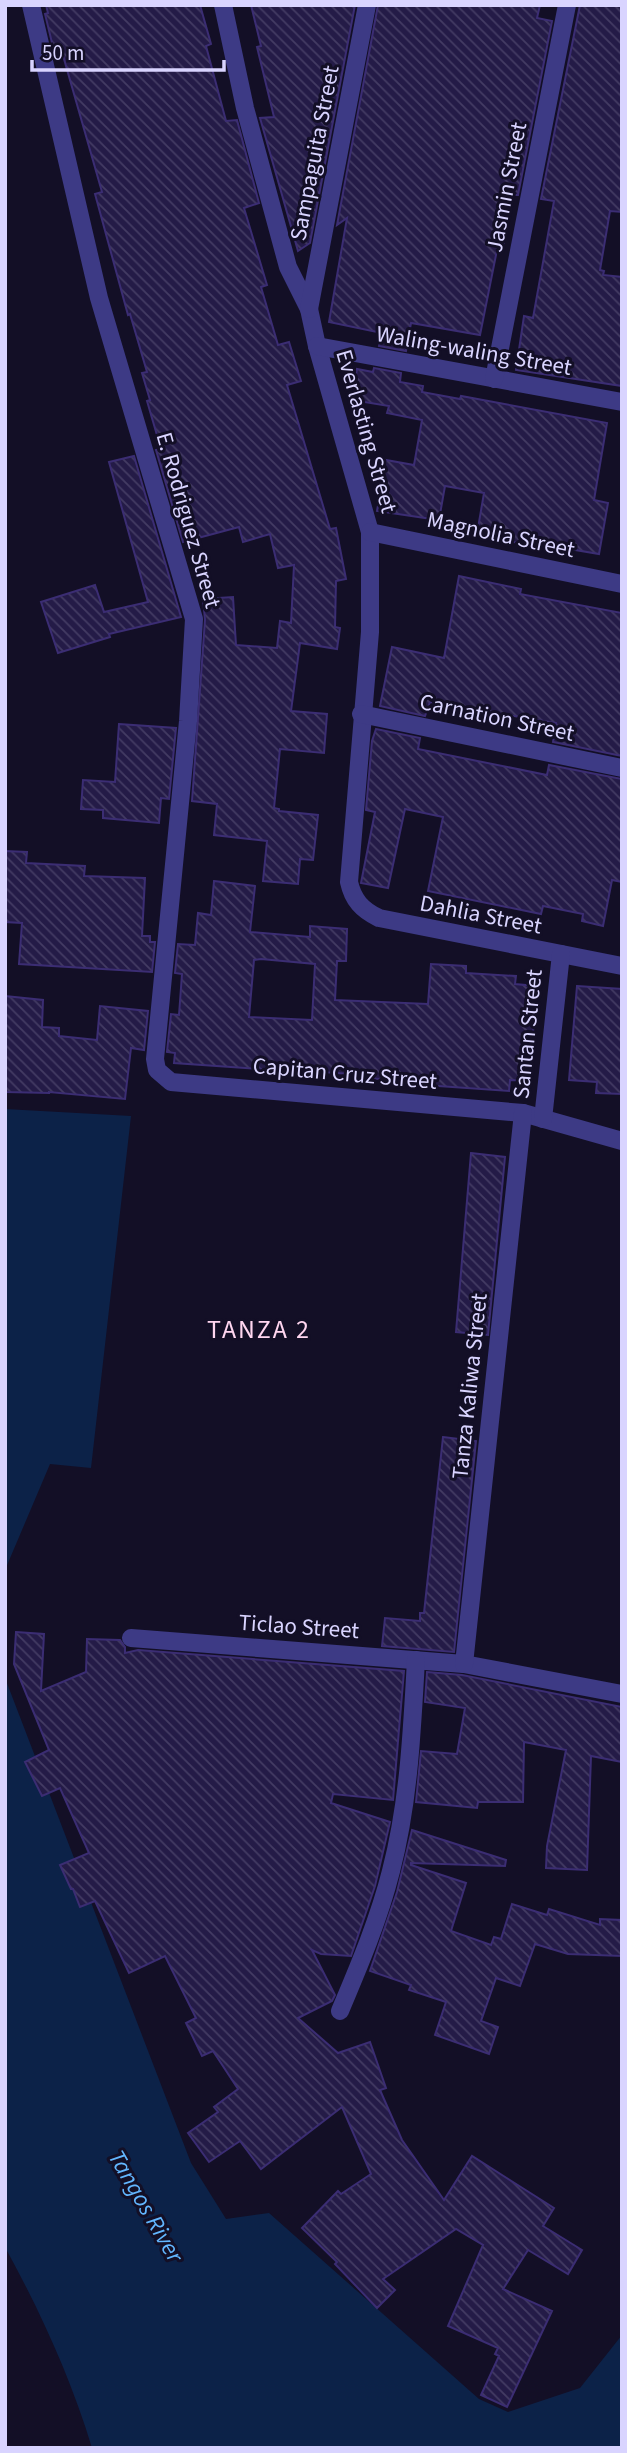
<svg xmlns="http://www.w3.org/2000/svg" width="627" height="2453" font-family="'Source Sans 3',sans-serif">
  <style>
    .water { fill: #0c2248 }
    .building { fill: url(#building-back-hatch); stroke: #3b2d73; stroke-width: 2; fill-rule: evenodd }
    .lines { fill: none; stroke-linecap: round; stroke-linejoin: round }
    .minor { stroke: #3d3a85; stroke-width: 18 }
    .labels { text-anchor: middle; stroke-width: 6; stroke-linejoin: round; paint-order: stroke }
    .street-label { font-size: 23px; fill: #d9d4ff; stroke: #130f26 }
    .water-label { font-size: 24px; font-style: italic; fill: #62b6ff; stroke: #130f26 }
    .quarter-label { font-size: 26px; letter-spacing: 2px; fill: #ffd6f0; stroke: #130f26 }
  </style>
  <defs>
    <pattern id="building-back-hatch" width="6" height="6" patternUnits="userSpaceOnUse" patternTransform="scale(1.75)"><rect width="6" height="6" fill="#241b47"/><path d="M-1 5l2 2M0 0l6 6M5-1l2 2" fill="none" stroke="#433b63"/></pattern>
  </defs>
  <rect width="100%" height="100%" fill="#130f26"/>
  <!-- water -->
  <g class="water">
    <polygon points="5,1109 131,1116 91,1468 50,1464 5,1570"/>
    <path d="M5 1678 191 2163 226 2219 269 2213 479 2399 508 2412 580 2388 622 2335V2448H92C71 2378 40 2311 5 2247Z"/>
  </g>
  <!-- building -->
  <g class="building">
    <polygon points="46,5 200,5 211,44 206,46 226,121 237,120 259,203 244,208 267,285 261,287 278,345 289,342 301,381 287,385 330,529 336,528 346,579 336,581 335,627 340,628 337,649 300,643 291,711 327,714 324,753 280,749 274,808 279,809 279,811 318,815 313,860 300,859 298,884 263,881 267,841 214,835 217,804 192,801 205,620 203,599 233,597 236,645 277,648 280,621 291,623 294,565 278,568 270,534 243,542 239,527 183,542 156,450 161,449 147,401 150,400 142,373 147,372 130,314 128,315 95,194 102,192 60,45 53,47 45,14 48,13"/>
    <polygon points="251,5 355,5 310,243 298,251 260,118 274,117 257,47 261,46"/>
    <polygon points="378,5 540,5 537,18 552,21 518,195 513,195 502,251 497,250 480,335 411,323 406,351 379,346 382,333 329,322 347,218 337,225"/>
    <polygon points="580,5 622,5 622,212 610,211 600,270 604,271 603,275 622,277 622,386 516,370 524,316 533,318 554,201 541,199"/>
    <polygon points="374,368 401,373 400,382 423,386 422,392 460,399 461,396 607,423 594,500 608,503 599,554 540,544 540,547 498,539 500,532 478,528 484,493 445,486 439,520 377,511 386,460 414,465 422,420 387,413 389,406 352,400 357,369 373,372"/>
    <polygon points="134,456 181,617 109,634 110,637 58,653 41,602 95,585 104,612 148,602 109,462"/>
    <polygon points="459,576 521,589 520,594 622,613 622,756 553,742 556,723 430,702 425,716 380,706 392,647 444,658"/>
    <polygon points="119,724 176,728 169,799 161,798 159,823 103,818 103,810 81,809 83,780 115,782"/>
    <polygon points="376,729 420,738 418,749 547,775 549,765 622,779 622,882 612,880 603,926 582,921 583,914 543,906 541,914 428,891 443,817 405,809 388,888 361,883 375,812 366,810 372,741"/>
    <polygon points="5,851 27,852 26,863 85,866 84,876 145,878 142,936 150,936 150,942 155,942 152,972 19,964 22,923 5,922"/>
    <path d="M214 881 255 886 250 932 310 937V926L347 929 346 961H337L335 1000 428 1004 431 964 466 966V973L516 976 515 984 536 986 530 1081 510 1080 509 1091 410 1084V1081L365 1078V1075L308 1071V1075L260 1072 261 1069 174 1063 175 1053 167 1052 171 1014 179 1015 182 974 175 973 178 944 195 945 198 913 211 915ZM261 959 315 964 312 1020 249 1017 254 960Z"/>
    <polygon points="577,986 622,989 622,1094 596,1093 597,1082 569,1080"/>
    <polygon points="5,996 43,1000 42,1027 59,1028 59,1036 97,1040 100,1006 148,1011 144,1050 131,1048 125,1099 49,1092 49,1093 6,1092"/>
    <polygon points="471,1153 505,1157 488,1335 456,1332"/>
    <polygon points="443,1437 476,1441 454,1652 382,1646 385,1618 420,1621 420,1613 424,1613"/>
    <polygon points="16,1632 44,1634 41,1691 86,1672 87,1639 120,1640 125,1647 125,1653 138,1650 404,1671 393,1800 333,1794 331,1803 390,1822 375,1886 351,1956 321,1954 312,1950 335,1995 332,2001 298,2018 338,2053 370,2042 386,2088 380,2090 402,2140 444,2200 472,2156 554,2208 543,2226 582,2250 568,2274 528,2250 503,2289 552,2311 507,2407 481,2395 499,2356 495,2354 498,2348 448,2326 483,2245 456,2229 383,2279 395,2290 377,2308 335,2264 337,2262 302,2228 338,2191 341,2194 371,2174 342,2107 261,2169 240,2141 209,2162 188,2133 218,2112 214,2107 238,2089 213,2051 202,2056 186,2023 196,2018 165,1956 129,1973 95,1901 80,1907 73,1889 71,1889 60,1865 89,1853 60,1788 42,1796 25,1762 49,1750 14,1664"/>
    <polygon points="427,1672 462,1675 622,1707 622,1762 591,1756 587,1870 546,1868 547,1846 566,1750 524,1742 523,1802 478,1802 477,1808 416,1802 421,1751 457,1754 465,1708 425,1702"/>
    <polygon points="412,1830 506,1860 505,1866 411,1863 411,1865 466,1883 451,1931 491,1945 494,1937 501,1939 512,1904 547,1915 549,1909 600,1925 600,1919 622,1920 622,1956 568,1954 535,1944 520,1986 496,1978 481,2021 498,2027 489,2054 435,2035 446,2002 409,1990 411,1985 370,1971 397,1892"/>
  </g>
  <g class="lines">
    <!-- minor -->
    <g class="minor">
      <polyline points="31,5 99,298 194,619 188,721 155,1059 157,1070 171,1082 523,1113 622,1141"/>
      <path d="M223 5 245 108 288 267 309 309 317 346 370 532V632L349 882C353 900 362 910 379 918L622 966"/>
      <polyline points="309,309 367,5"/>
      <polyline points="317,346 622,402"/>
      <polyline points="494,379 567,5"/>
      <polyline points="370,532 622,584"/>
      <polyline points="361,714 622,768"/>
      <polyline points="543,1119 561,954"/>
      <polyline points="131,1638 464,1664 622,1694"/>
      <polyline points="464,1664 523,1113"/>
      <path d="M340 2011C359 1966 379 1919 391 1871 409 1802 412 1730 416 1660"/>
    </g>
  </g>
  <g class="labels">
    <!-- street labels -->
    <g class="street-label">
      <text transform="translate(314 153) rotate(-79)" y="8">Sampaguita Street</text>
      <text transform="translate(506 187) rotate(-79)" y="8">Jasmin Street</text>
      <text transform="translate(474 350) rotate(10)" y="8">Waling-waling Street</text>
      <text transform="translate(367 431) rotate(74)" y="8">Everlasting Street</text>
      <text transform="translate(189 520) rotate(74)" y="8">E. Rodriguez Street</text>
      <text transform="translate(501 534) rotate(12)" y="8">Magnolia Street</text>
      <text transform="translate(497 717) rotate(12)" y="8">Carnation Street</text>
      <text transform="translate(481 914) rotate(11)" y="8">Dahlia Street</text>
      <text transform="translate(527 1034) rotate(-84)" y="8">Santan Street</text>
      <text transform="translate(345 1073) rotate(5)" y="8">Capitan Cruz Street</text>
      <text transform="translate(469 1386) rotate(-84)" y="8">Tanza Kaliwa Street</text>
      <text transform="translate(299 1626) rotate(4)" y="8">Ticlao Street</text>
    </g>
    <!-- water labels -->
    <g class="water-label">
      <text transform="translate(146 2206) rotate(60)" y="8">Tangos River</text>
    </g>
    <!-- quarter labels -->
    <g class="quarter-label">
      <text x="259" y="1338">TANZA 2</text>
    </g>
  </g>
  <!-- border -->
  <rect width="627" height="2453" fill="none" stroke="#d9d4ff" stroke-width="14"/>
  <!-- scale -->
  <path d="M32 60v10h192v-10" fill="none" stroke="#d9d4ff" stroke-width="3.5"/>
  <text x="42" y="60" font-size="21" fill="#d9d4ff" stroke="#130f26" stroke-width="5" paint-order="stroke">50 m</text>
</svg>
